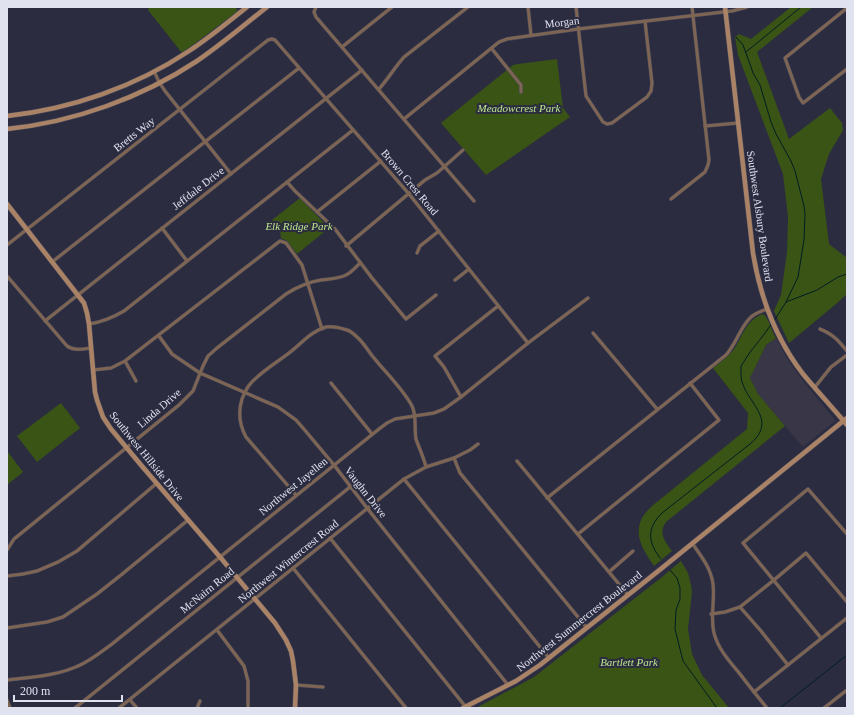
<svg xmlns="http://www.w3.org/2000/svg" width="854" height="715" font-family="'Times New Roman',serif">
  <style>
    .commercial { fill: #393647 }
    .green { fill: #3a5415 }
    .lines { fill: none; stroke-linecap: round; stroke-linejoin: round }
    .stream { stroke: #001c23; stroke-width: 1 }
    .street-casing { stroke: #48495c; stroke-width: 4 }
    .secondary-casing { stroke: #48495c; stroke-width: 5.5 }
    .street { stroke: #7e6553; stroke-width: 3 }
    .secondary { stroke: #aa8366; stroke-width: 4.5 }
    .labels { text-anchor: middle; stroke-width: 4; stroke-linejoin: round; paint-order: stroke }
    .street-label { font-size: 11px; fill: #e1e2f0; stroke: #2b2c40 }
    .park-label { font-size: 11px; font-style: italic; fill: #bee78d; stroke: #2b2c40 }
  </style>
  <rect width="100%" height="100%" fill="#2b2c40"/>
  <!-- commercial -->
  <polygon class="commercial" points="776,338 788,360 799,376 835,420 835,421 804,446 802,446 758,394 750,378 766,345"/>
  <!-- green -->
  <g class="green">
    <polygon points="149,7 235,7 238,11 182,53 148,10"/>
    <polygon points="791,7 813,7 757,52 789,139 830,108 842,123 843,130 829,154 821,179 829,244 847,258 847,294 836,304 789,343 774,311 781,295 787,252 788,217 783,174 738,55 735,37 739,34 751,39"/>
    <polygon points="557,59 563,108 570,117 486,175 441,123 513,65 518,64"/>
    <polygon points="300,198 329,228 297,254 287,241 281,238 280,229 272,220"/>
    <path d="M763 314C770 319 771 331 776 338L766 345 750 378 758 394 785 426 666 522C658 534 665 541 672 551L654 566C644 551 633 536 642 518 644 514 648 510 652 506L747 429 748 413 713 368C719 363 726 358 732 352 742 339 745 320 763 314Z"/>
    <polygon points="61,403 80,428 37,462 17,436"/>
    <polygon points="7,451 23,472 7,485"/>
    <polygon points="681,561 688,573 691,585 692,592 688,629 692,654 702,675 729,708 476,708 534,677 662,577"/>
  </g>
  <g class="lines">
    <!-- stream -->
    <g class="stream">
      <polyline points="736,37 743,45 751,67 753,73 760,85 771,122 776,134 791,161 795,171 804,206 805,215 804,240 798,277 786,302 774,321"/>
      <polyline points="746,52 801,7"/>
      <polyline points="786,302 817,290 838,277 847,274"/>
      <path d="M661 559C648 543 646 529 662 513L750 444C782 417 739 400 741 372 741 370 741 368 741 366 742 364 745 361 746 358 754 346 764 336 772 323"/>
      <polyline points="670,570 677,578 680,588 680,599 676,610 675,629 683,661 717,708"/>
      <polyline points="780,708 847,655"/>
    </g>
    <defs>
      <g id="street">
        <polyline points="316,7 314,12 316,17 474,201"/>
        <polyline points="528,7 531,35"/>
        <polyline points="576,7 586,96 603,122 607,124 612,123 647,97 651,91 652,83 645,21"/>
        <polyline points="847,8 785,58 799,97 803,103 847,69"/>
        <polyline points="342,47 392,7"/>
        <polyline points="492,49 521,85 521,92"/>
        <polyline points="154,71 159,82 165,91 231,174"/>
        <path d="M379 89C388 79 395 67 404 57L468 7"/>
        <polyline points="404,119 499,42 507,39 578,29 732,11 747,7"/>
        <polyline points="705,126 738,123"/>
        <polyline points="287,182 295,191 335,229 372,278 406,319 436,295"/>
        <polyline points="671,199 705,172 708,165 709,160 692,7"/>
        <polyline points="317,212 381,161"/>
        <polyline points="162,228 187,261"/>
        <polyline points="7,245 268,40 272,39 275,40 409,194 528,343"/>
        <polyline points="346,246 425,180 437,173 463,150"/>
        <polyline points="417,253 420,246 439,231"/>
        <polyline points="52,262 299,68"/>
        <path d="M7 276 67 346C74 351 83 349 91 348"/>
        <polyline points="455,280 469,269"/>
        <polyline points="45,321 362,70"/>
        <path d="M89 324C103 322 112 318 124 311L353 130"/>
        <path d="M820 329C834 335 838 340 847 351"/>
        <polyline points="593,333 657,409"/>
        <polyline points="159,336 172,354 200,373 278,407 296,420 303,428 334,465 367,508 508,685"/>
        <polyline points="125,361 136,381"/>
        <polyline points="93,370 111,368 125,361 280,241 286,243 302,265 322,329"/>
        <polyline points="331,383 372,434"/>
        <polyline points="815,387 831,367 847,355"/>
        <polyline points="461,397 444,367 435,356 498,306"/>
        <polyline points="454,458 460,473 587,628"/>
        <polyline points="517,461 628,595"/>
        <polyline points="404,479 549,658"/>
        <path d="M296 495 246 437C240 426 238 412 242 399 244 394 247 387 251 383 262 371 276 363 289 353 301 344 311 331 326 327 332 326 341 328 347 330 350 331 354 334 357 337 364 343 368 351 374 358 386 373 403 389 412 406 417 416 414 428 416 439 419 448 424 458 426 467"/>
        <path d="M547 498 726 355C736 344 740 328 750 318 755 313 762 311 767 309"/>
        <polyline points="578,534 719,420 690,383"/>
        <polyline points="330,538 465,706"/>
        <path d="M692 543C701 556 711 568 713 584 715 601 710 616 714 633 718 649 730 662 740 674 749 686 758 697 767 708"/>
        <path d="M7 550 14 539 179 405 193 391 203 366 208 356 217 348 286 294C297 287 308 282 321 280 329 279 338 279 346 275 351 273 356 267 360 263"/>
        <polyline points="293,568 406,708"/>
        <polyline points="609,572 633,551"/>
        <polyline points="7,576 23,574 37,571 58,562 77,551 157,483"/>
        <polyline points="740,607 761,631 788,665"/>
        <polyline points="711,614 725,612 740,607 774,580 806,553 847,602"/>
        <polyline points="7,628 47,622 63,617 97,594 121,575 188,520"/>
        <polyline points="217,630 244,666 248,681 248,708"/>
        <polyline points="821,638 743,543 808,489 847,534"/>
        <path d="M7 680C31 677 56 676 78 666 90 661 101 652 112 644L379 429 387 423 395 419 434 413 444 409 461 397 528 343 588 298"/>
        <polyline points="296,685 323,687"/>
        <polyline points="754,692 847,618"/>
        <polyline points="7,700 10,708"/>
        <polyline points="130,700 137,708"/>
        <polyline points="75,708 350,487"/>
        <polyline points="119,708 404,479 426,467 454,458 470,450 478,444"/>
        <polyline points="197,708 200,701"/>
        <polyline points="824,708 847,690"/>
      </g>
      <g id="secondary">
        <path d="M725 7 753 253C760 296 776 339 803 374 817 391 833 408 847 425"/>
        <path d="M7 116C71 109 135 87 189 51 209 38 228 22 247 7"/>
        <path d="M7 129C74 122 141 98 197 61 222 44 244 25 267 7"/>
        <polyline points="7,204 84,303 87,313 89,324 95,392 97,400 103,417 111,429 141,465 220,557 275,623 286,640 291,651 293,661 296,685 295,708"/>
        <polyline points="463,708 516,681 540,665 662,568 847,418"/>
      </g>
    </defs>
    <!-- street casing -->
    <use href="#street" class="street-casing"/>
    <!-- secondary casing -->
    <use href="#secondary" class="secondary-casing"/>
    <!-- street -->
    <use href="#street" class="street"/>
    <!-- secondary -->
    <use href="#secondary" class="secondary"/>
  </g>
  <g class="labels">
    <!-- street labels -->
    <g class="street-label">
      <text transform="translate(562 22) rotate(-7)" y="4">Morgan</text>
      <text transform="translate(134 134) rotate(-38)" y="4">Bretts Way</text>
      <text transform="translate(410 182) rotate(50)" y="4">Brown Crest Road</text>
      <text transform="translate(198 188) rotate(-38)" y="4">Jeffdale Drive</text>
      <text transform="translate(760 216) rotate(82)" y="4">Southwest Alsbury Boulevard</text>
      <text transform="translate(159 408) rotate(-41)" y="4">Linda Drive</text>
      <text transform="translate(147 456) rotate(51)" y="4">Southwest Hillside Drive</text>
      <text transform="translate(293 486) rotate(-39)" y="4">Northwest Jayellen</text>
      <text transform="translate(366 492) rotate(52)" y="4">Vaughn Drive</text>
      <text transform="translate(288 561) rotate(-39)" y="4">Northwest Wintercrest Road</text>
      <text transform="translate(207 590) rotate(-39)" y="4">McNairn Road</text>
      <text transform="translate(579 621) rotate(-38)" y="4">Northwest Summercrest Boulevard</text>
    </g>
    <!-- park labels -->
    <g class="park-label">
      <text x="519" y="112">Meadowcrest Park</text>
      <text x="299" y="230">Elk Ridge Park</text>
      <text x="629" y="666">Bartlett Park</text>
    </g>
  </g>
  <!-- border -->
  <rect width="854" height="715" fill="none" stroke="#e1e2f0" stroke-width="16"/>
  <!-- scale -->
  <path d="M14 695v6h108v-6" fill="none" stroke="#e1e2f0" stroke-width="2"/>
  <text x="20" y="695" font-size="12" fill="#e1e2f0" stroke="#2b2c40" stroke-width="3" paint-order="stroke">200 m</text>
</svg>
